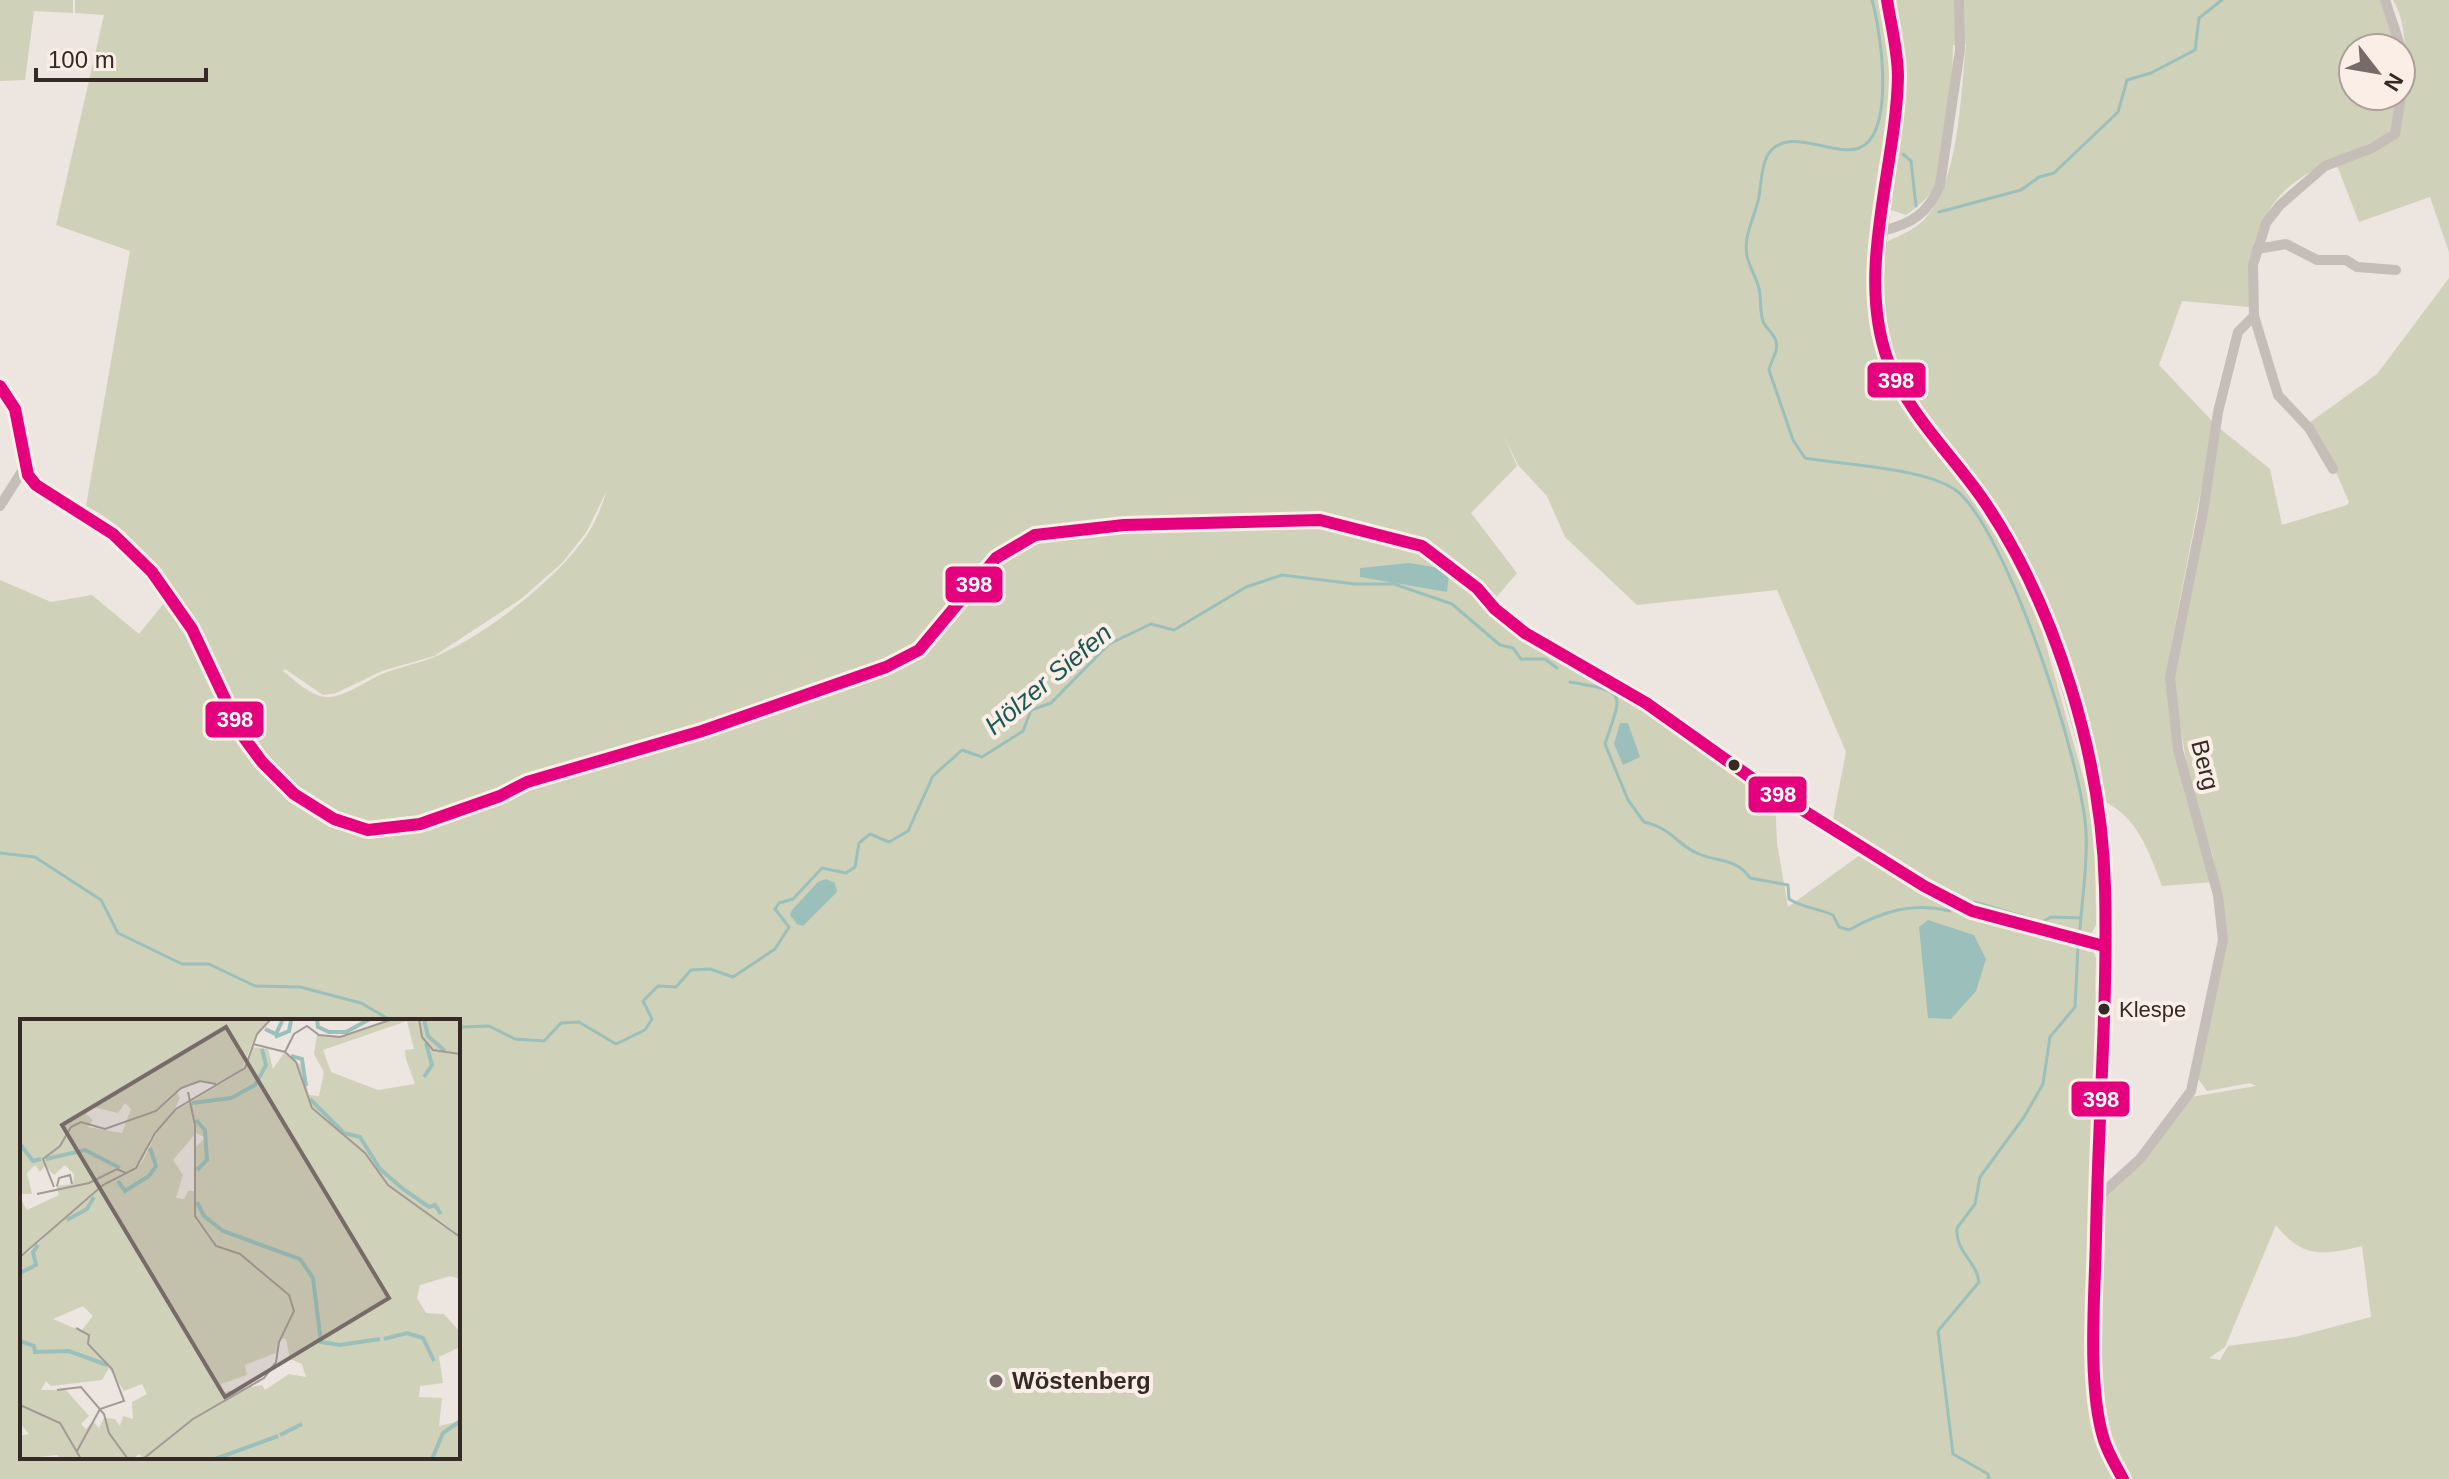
<svg xmlns="http://www.w3.org/2000/svg" width="2449" height="1479" font-family="Helvetica,sans-serif">
  <style>
    .green { fill: #d0d1b9; fill-rule: evenodd }
    .water { fill: #9bc0bb }
    .lines { fill: none; stroke-linecap: round; stroke-linejoin: round }
    .stream { stroke: #9bc0bb; stroke-width: 3 }
    .minor { stroke: #c5bdb8; stroke-width: 10 }
    .secondary { stroke: #b6ada9; stroke-width: 14 }
    .bus-1-casing { stroke: #faeee6; stroke-width: 18 }
    .bus-1 { stroke: #e5007d; stroke-width: 12 }
    .bus-dot { fill: #362a27; stroke: #faeee6; stroke-width: 3 }
    .poi-dot { fill: #766b68; stroke: #faeee6; stroke-width: 3 }
    .labels { text-anchor: middle; stroke-width: 8; stroke-linejoin: round; paint-order: stroke }
    .bus-label { font-size: 22px; fill: #362a27; stroke: #faeee6; text-anchor: start }
    .street-label { font-size: 24px; fill: #362a27; stroke: #faeee6 }
    .poi-label { font-size: 24px; font-weight: bold; fill: #362a27; stroke: #faeee6; text-anchor: start }
    .water-label { font-size: 26px; font-style: italic; fill: #1b5955; stroke: #faeee6 }
    .inset-river { fill: none; stroke: #9bc0bb; stroke-width: 4 }
    .inset-road { fill: none; stroke: #a39a96; stroke-width: 2 }
    .view { fill: #766b68; fill-opacity: 0.15; stroke: #766b68; stroke-width: 4 }
    .inset-edge { fill: none; stroke: #362a27; stroke-width: 4 }
    .line-badge { stroke: #faeee6; stroke-width: 3 }
    .badge-label { font-size: 22px; text-anchor: middle; font-weight: bold; fill: #fff }
  </style>
  <rect width="100%" height="100%" fill="#ece5e0"/>
  <!-- green -->
  <g class="green">
    <polygon points="0,0 73,0 73,13 34,11 25,80 0,81"/>
    <path d="M75 0H2380L2397 48H2353V96H2398L2393 132C2356 152 2283 173 2267 216 2257 244 2255 278 2249 307L2182 301 2159 365 2214 423 2170 651C2170 731 2194 806 2214 882L2162 886C2149 852 2138 817 2103 801L2049 612 1893 367 1882 315 1886 242C1899 236 1914 230 1924 220 1959 184 1961 92 1966 44L1953 45C1952 83 1952 143 1939 178 1934 193 1919 206 1906 215L1891 210 1905 81 1893 77 1869 314 1881 368 1905 411 1959 478 2002 541 2038 617 2095 819 2096 925 2090 936 1977 909 1945 895 1832 824 1846 752 1777 590 1637 605 1565 537 1547 496 1518 465 1503 434 1517 466 1471 513 1517 573 1488 607 1518 635 1593 680 1634 693 1775 795 1777 843 1788 907 1864 852 1940 898 2091 946 2096 958 2091 1195 2098 1437 2117 1479H0V580L51 602 92 595 139 634 169 597 199 646 235 719 239 715C207 648 157 539 86 506L130 251 56 225 104 15 75 13ZM607 490C602 505 596 522 587 535 555 581 486 635 434 657 417 664 399 667 382 674 366 681 342 699 325 697 310 695 294 680 283 671L285 669 323 695 336 693 382 671 434 656 521 599 563 562 587 531ZM1023 536 1022 541C970 566 952 614 910 651 876 681 816 690 773 703L771 699 877 667 906 651 929 628 977 565ZM22 1021H458V1457H22Z"/>
    <path d="M2393 0H2449V252L2430 197 2359 222 2336 163 2397 136C2407 103 2412 30 2393 0Z"/>
    <path d="M2449 278V1479H2131C2086 1412 2102 1278 2102 1197L2191 1097 2256 1086 2250 1083 2207 1091 2197 1077 2226 941 2213 856 2190 784 2173 683 2218 427 2270 469 2282 525 2347 505 2349 502 2329 456 2309 423 2377 374ZM2276 1225C2302 1259 2325 1255 2362 1246L2371 1317 2295 1337 2228 1346 2220 1360 2209 1358 2225 1347Z"/>
  </g>
  <!-- water -->
  <g class="water">
    <polygon points="1409,563 1446,569 1449,572 1447,592 1360,577 1360,568"/>
    <polygon points="1620,723 1628,723 1640,757 1623,765 1614,744"/>
    <polygon points="826,879 835,883 837,892 803,926 797,924 790,915 792,910 818,882"/>
    <polygon points="1928,920 1974,935 1986,959 1976,991 1951,1019 1928,1018 1919,927"/>
  </g>
  <g class="lines">
    <!-- stream -->
    <g class="stream">
      <path d="M1872 0C1881 31 1896 134 1859 148 1834 158 1786 123 1767 156 1761 168 1761 185 1759 197 1755 217 1743 235 1747 256 1749 266 1755 275 1758 285 1762 296 1759 310 1763 321 1765 328 1774 333 1776 341 1779 351 1771 360 1769 370L1793 440 1805 458C1844 465 1929 468 1958 492 2008 534 2083 765 2086 832 2088 864 2082 898 2080 929"/>
      <polyline points="1903,154 1911,161 1916,206"/>
      <polyline points="1939,212 2021,190 2039,177 2054,173 2118,112 2127,80 2151,73 2195,50 2199,18 2222,0"/>
      <path d="M1570 682C1629 692 1622 692 1605 744L1628 800 1644 822C1674 829 1676 845 1699 854 1716 862 1737 858 1750 878L1788 885 1789 899C1803 908 1818 908 1833 915L1839 927 1849 930C1883 911 1912 902 1950 911"/>
      <polyline points="0,853 35,857 101,900 118,933 182,964 209,964 255,986 300,987 361,1003 392,1021"/>
      <polyline points="1974,902 2042,922 2051,917 2081,918"/>
      <polyline points="458,1032 460,1027 489,1026 515,1039 544,1041 561,1023 579,1022 616,1044 645,1030 652,1019 643,1001 658,986 676,987 691,970 710,969 733,977 775,949 789,927 775,909 779,903 793,899 822,868 846,873 855,867 859,843 870,834 889,842 908,831 933,776 962,750 982,757 1023,731 1031,710 1051,703 1109,644 1151,624 1174,630 1246,587 1282,575 1355,584 1394,584 1452,604 1500,645 1513,648 1521,659 1545,659 1557,668"/>
      <path d="M1989 1479 1988 1474 1953 1454 1938 1331 1979 1282C1976 1260 1955 1252 1957 1228L1975 1204 1980 1177 2024 1117 2043 1084 2050 1037 2075 1007 2078 947"/>
    </g>
    <!-- minor -->
    <g class="minor">
      <polyline points="2385,0 2401,48 2401,77"/>
      <path d="M1882 231C1911 224 1928 214 1940 185L1960 50 1959 0"/>
      <polyline points="2257,249 2286,244 2317,260 2346,260 2357,267 2396,270"/>
      <polyline points="0,386 15,409 28,475 36,485 113,534 152,572 192,629 242,735 262,762 294,794 334,819 368,830 420,824 500,796 527,782 702,731 886,667 919,650 996,558 1035,535 1124,525 1320,520 1422,546 1477,588 1495,609 1525,633 1646,703 1753,779 1924,886 1972,911 2104,946"/>
      <polyline points="2333,469 2309,428 2278,395 2254,316 2253,265 2266,223 2280,205 2325,166 2372,148 2395,134 2401,96"/>
      <polyline points="0,506 26,465"/>
      <polyline points="2099,1196 2140,1159 2191,1091 2223,940 2218,895 2178,750 2170,677 2203,512 2218,412 2238,332 2254,316"/>
    </g>
    <!-- secondary -->
    <path class="secondary" d="M1887 0 1898 74 1875 287C1876 402 1952 443 2005 533 2047 604 2071 691 2091 771 2112 850 2104 937 2102 1018 2098 1145 2093 1273 2096 1399L2103 1439 2123 1479"/>
    <defs>
      <g id="bus-1">
        <path d="M1887 0C1891 25 1898 52 1898 77 1896 169 1855 271 1888 361 1909 417 1956 458 1988 507 2058 613 2102 761 2105 888 2108 1004 2098 1121 2096 1236 2095 1295 2087 1382 2103 1437 2107 1452 2116 1466 2123 1479"/>
        <polyline points="0,386 15,409 28,475 36,485 113,534 152,572 192,629 242,735 262,762 294,794 334,819 368,830 420,824 500,796 527,782 702,731 886,667 919,650 996,558 1035,535 1124,525 1320,520 1422,546 1477,588 1495,609 1525,633 1646,703 1753,779 1924,886 1972,911 2104,946"/>
      </g>
    </defs>
    <!-- bus-1 casing -->
    <use href="#bus-1" class="bus-1-casing"/>
    <!-- bus-1 -->
    <use href="#bus-1" class="bus-1"/>
  </g>
  <!-- markers -->
  <g class="bus-dot">
    <circle cx="1734" cy="765" r="7"/>
    <circle cx="2104" cy="1009" r="7"/>
  </g>
  <circle class="poi-dot" cx="996" cy="1381" r="8"/>
  <g class="labels">
    <!-- bus labels -->
    <g class="bus-label">
      <text x="2119" y="1017">Klespe</text>
    </g>
    <!-- street labels -->
    <g class="street-label">
      <text transform="translate(2205 765) rotate(76)" y="8">Berg</text>
    </g>
    <!-- poi labels -->
    <g class="poi-label">
      <text x="1012" y="1389">Wöstenberg</text>
    </g>
    <!-- water labels -->
    <g class="water-label">
      <text transform="translate(1048 679) rotate(-40)" y="9">Hölzer Siefen</text>
    </g>
  </g>
  <!-- overview -->
  <g transform="translate(20 1019)">
    <rect width="440" height="440" fill="#ece5e0"/>
    <path d="M0 0H250L236 15 221 52 198 65 180 61 156 73 160 79 154 91 130 120 120 144 107 153 97 150 103 154 88 163 121 145 138 111 157 91 221 53 233 28 248 30 253 50 264 34 281 46 289 76 299 77 304 53 294 35 297 16 320 18 374 0H440V218L411 193 440 219V260L430 257 400 266 397 279 406 294 424 295 440 313V328L419 338 423 364 400 367 399 378 422 379 419 407 440 402V440H124L119 435 112 440H40L37 436 0 440V417L9 415 0 404V238L9 233 30 213 0 237V179L7 191 39 176 36 167 53 165 54 155 45 146 34 156 25 147 20 153 15 146 7 154 12 175H0ZM387 2 394 30 385 31 386 40 395 65 358 71 311 53 303 31ZM105 84 111 90 102 114 68 108 73 101 66 95 72 88 98 94ZM176 114 186 119 175 128 174 172H168L164 180 156 179 163 156 153 141ZM63 287 73 297 61 312 33 300ZM260 319 266 320 270 340 282 345 286 358 269 355 245 371 242 366 204 373 201 365 227 356 225 346 256 334ZM89 349 104 372 122 365 127 375 112 383 113 400 103 397 100 407 95 400 84 399 79 409 73 402 66 410 61 405 69 397 46 371H21L26 362 31 367 82 361Z" fill="#d0d1b9" fill-rule="evenodd"/>
    <path class="inset-river" d="M297 0 298 8 309 13H326L350 0M404 0 408 17 425 32M245 10 256 15 263 0M255 18 269 12 271 2M271 37 282 40 286 67M404 58 412 46 406 24M290 80 324 114 340 118 360 150 383 170 409 188 415 186 421 195M172 84 211 79 235 66 246 46 242 30M176 101 185 111 187 141 177 151M0 125 13 142 21 140M26 140 65 131 100 149M98 162 105 172 129 157 136 147 130 129M177 183 184 197 203 212 280 240 293 259 301 323 320 326 360 320M47 201 67 190 74 178M0 254 16 246 13 233 18 226M364 320 387 314 403 319 414 342M0 322 14 327 15 333 49 332 87 346M260 416 282 405M195 440 258 417M412 440 423 414 439 403"/>
    <path class="inset-road" d="M399 0 402 18 413 31 440 35M233 25 265 33 276 43 292 89 345 134 368 166 440 218M265 33 274 15 287 7 299 16 320 18 373 0M37 167 39 159 50 156 52 165M34 168 23 140 40 127 51 108 61 103 85 110 136 92 161 69 180 62 196 65M17 175 69 164 97 150 106 154M0 238 83 166 116 149 135 114 156 90 225 49 237 15 251 0M56 309 69 316 68 325 92 350 104 382 80 390 57 432M37 371 61 368 84 395 89 414 108 440M0 386 40 404 61 440M123 440 173 400 244 359 256 343 259 323 274 292 269 276 220 235 196 227 175 197V106L168 73"/>
    <path class="view" d="M206 8 369 279 205 378 42 106Z"/>
    <rect width="440" height="440" class="inset-edge"/>
  </g>
  <g class="line-badge">
    <rect x="1866" y="361" width="61" height="38" rx="8" fill="#e5007d"/>
    <rect x="944" y="565" width="60" height="39" rx="8" fill="#e5007d"/>
    <rect x="204" y="700" width="61" height="39" rx="8" fill="#e5007d"/>
    <rect x="1747" y="775" width="61" height="39" rx="8" fill="#e5007d"/>
    <rect x="2070" y="1080" width="61" height="38" rx="8" fill="#e5007d"/>
  </g>
  <g class="badge-label">
    <text x="1896" y="388">398</text>
    <text x="974" y="592">398</text>
    <text x="235" y="727">398</text>
    <text x="1778" y="802">398</text>
    <text x="2101" y="1107">398</text>
  </g>
  <!-- north arrow -->
  <g transform="translate(2377 72) rotate(121)"><circle r="38" fill="#faeee6" stroke="#aca09a" stroke-width="2"/>
  <path d="M0-6L14 30L0 20L-14 30Z" fill="#766b68"/>
  <text y="-12" font-size="22" font-weight="bold" text-anchor="middle" fill="#362a27">N</text>
  </g>
  <!-- scale -->
  <path d="M36 68v12h170v-12" fill="none" stroke="#362a27" stroke-width="4"/>
  <text x="48" y="68" font-size="24" fill="#362a27" stroke="#faeee6" stroke-width="6" paint-order="stroke">100 m</text>
</svg>
